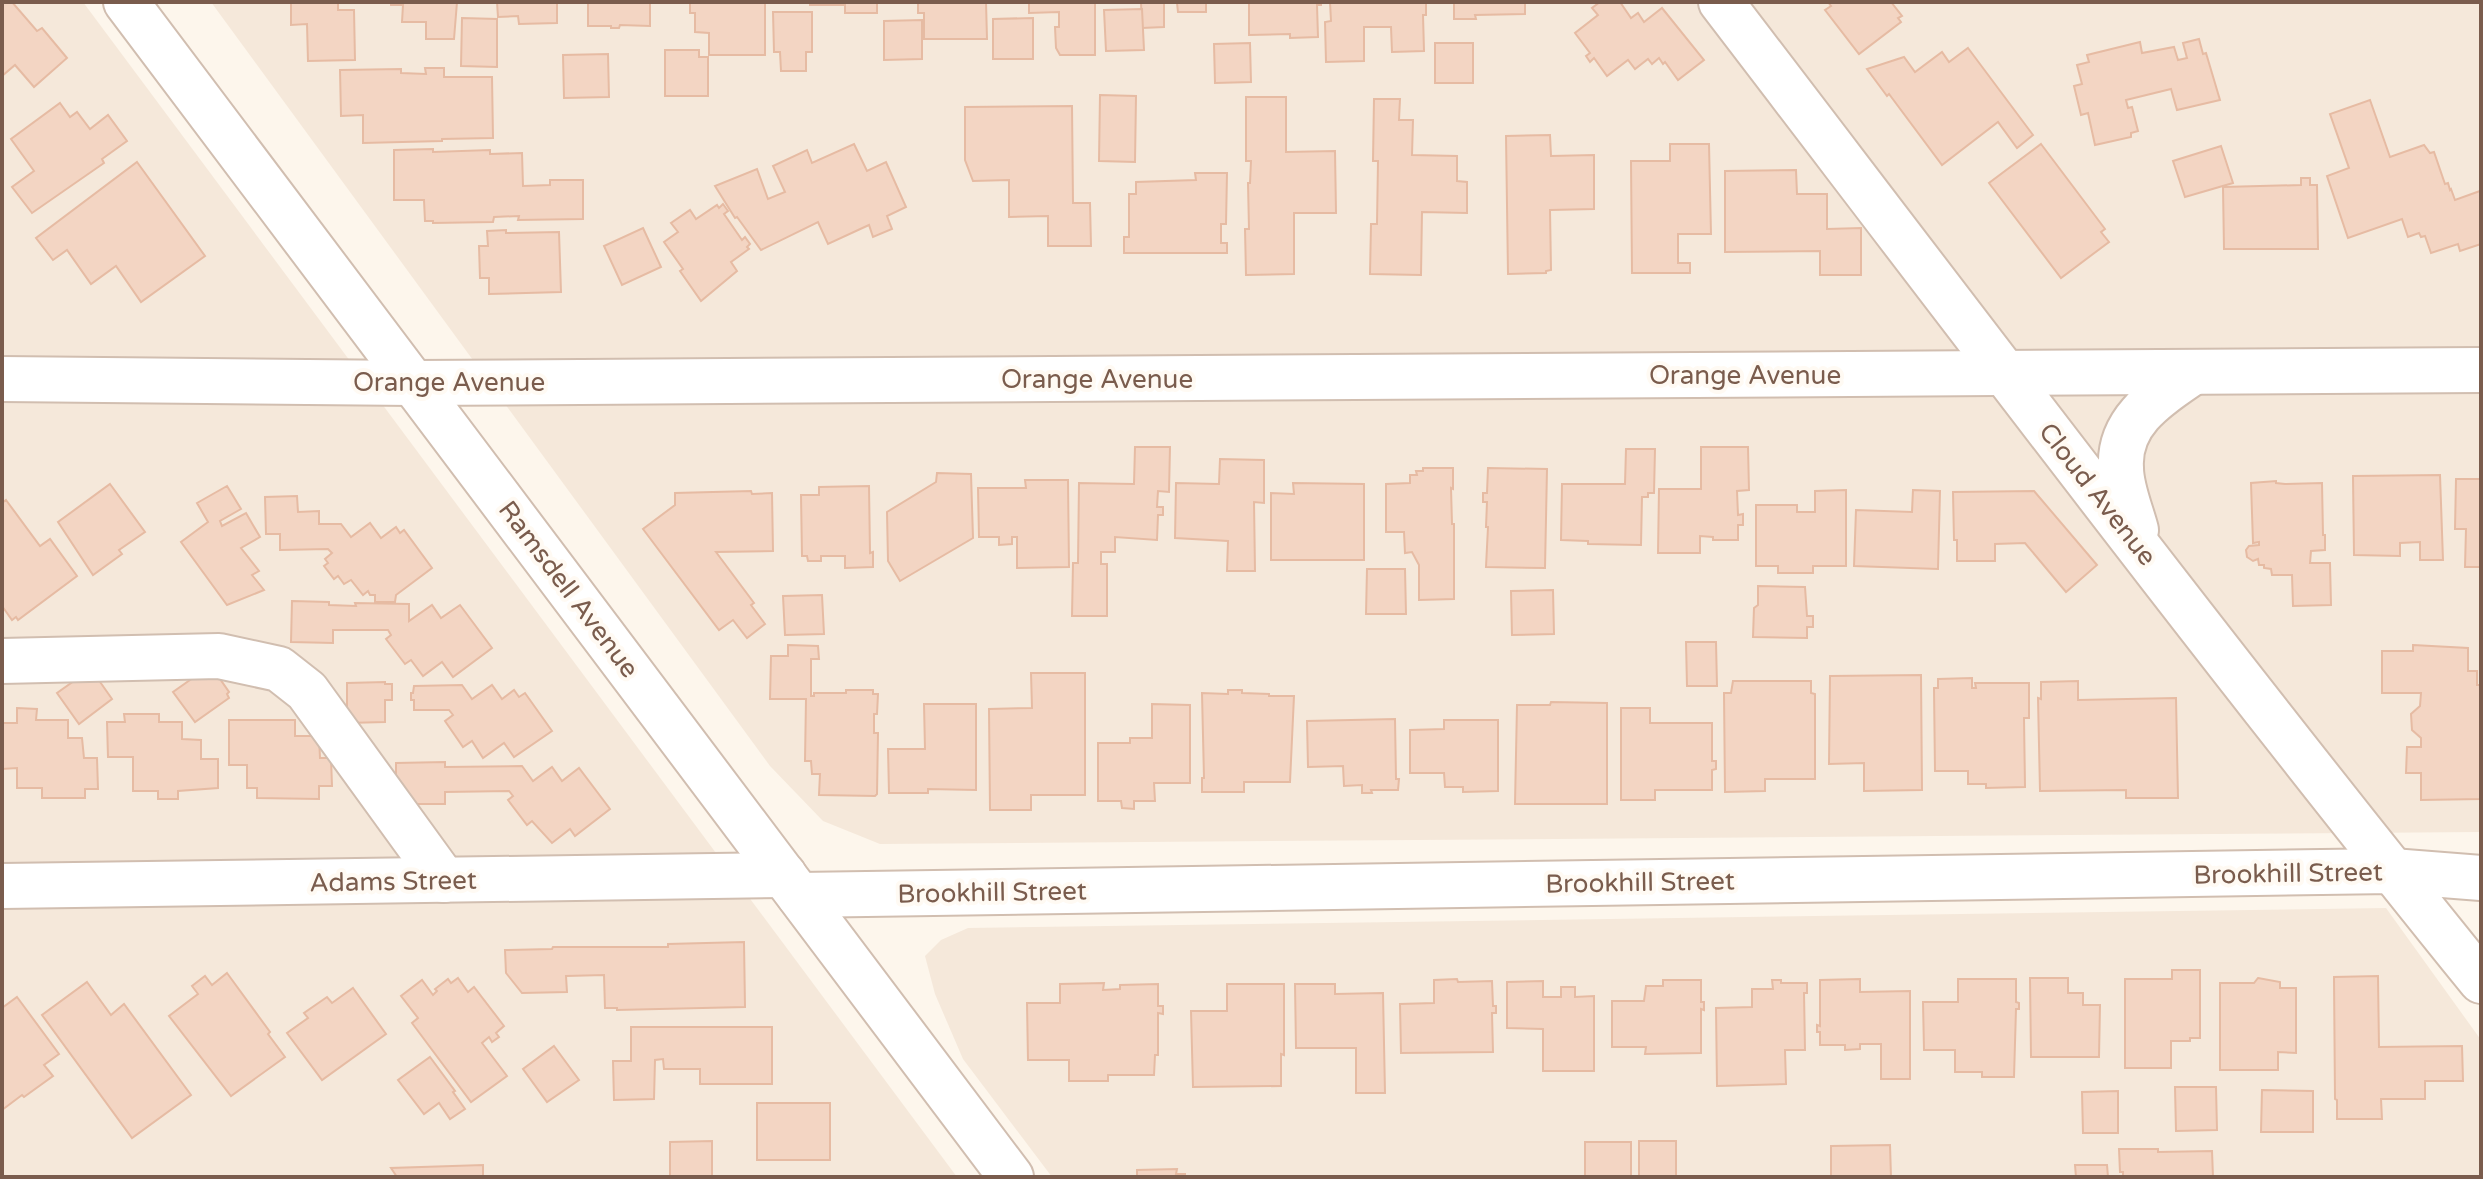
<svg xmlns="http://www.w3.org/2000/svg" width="2483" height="1179" font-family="'Varela Round',sans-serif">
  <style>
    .residential { fill: #f5e8da }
    .building { fill: #f3d5c3; stroke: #e6bba3; stroke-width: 2 }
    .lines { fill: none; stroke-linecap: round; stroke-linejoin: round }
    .minor-casing { stroke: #d1beb0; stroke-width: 48 }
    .minor { stroke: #fff; stroke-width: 44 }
    .labels { text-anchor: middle; stroke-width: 8; stroke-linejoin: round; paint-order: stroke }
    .street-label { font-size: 26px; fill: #7a5c4d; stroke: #fffaf3 }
  </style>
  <rect width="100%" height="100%" fill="#fdf6ec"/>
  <!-- residential -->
  <g class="residential">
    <polygon points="2,2 83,2 957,1177 2,1177"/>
    <polygon points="211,2 2481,2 2481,832 880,844 823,821 770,766"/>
    <polygon points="2386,908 2481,1040 2481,1177 1052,1177 963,1059 935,994 925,956 941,940 968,928"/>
  </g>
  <!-- building -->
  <g class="building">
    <polygon points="2,2 12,2 37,31 42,28 67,58 34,87 15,65 2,76"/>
    <polygon points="291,2 338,2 338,10 354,10 355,60 308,61 307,24 291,25"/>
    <polygon points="391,2 457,2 454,39 426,39 426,22 402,22 403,5 391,5"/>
    <polygon points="497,2 557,2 557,23 519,24 518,16 498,17"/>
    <polygon points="588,2 650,2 650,26 620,25 619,28 611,28 611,26 588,26"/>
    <polygon points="690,2 765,2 765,55 709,55 709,33 695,32 695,13 690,13"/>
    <polygon points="810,2 877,2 877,13 845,13 845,5 810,5"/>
    <polygon points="918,2 986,2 987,39 924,39 924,13 918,13"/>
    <polygon points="1029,2 1095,2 1095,55 1060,55 1056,48 1055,27 1059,27 1059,12 1029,13"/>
    <polygon points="1141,2 1206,2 1206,12 1178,12 1177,3 1164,3 1164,27 1142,28"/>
    <polygon points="1249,2 1321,2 1321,5 1317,5 1318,37 1290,38 1290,34 1249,35"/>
    <polygon points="1330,2 1426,2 1426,15 1423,15 1424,51 1392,52 1391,27 1364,27 1364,61 1326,62 1325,22 1331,21"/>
    <polygon points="1454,2 1525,2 1525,14 1475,15 1476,19 1454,19"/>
    <polygon points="1600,2 1620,2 1631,18 1638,13 1644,22 1662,8 1704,60 1678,80 1665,62 1663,64 1659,58 1652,64 1648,59 1635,69 1628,60 1607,76 1594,58 1590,62 1586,56 1590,53 1575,33 1598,15 1592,8"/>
    <polygon points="1828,2 1891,2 1902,16 1898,18 1901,22 1859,54 1825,10 1831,6"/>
    <polygon points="1142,9 1144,50 1106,51 1104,10"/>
    <polygon points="773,12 812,12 812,52 806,52 806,71 781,71 780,52 774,52"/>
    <polygon points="462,18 497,19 497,67 461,66"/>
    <polygon points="1033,18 1033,59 993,59 993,19"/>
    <polygon points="922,20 922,59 884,60 884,21"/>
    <polygon points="2199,39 2203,54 2206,53 2220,100 2177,110 2171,89 2126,100 2128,108 2132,107 2138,131 2131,133 2131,137 2095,145 2088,113 2081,115 2074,86 2082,84 2077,65 2089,62 2087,55 2140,42 2142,53 2174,47 2178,60 2187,58 2183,43"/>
    <polygon points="1250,43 1251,82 1215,83 1214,44"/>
    <rect x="1435" y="43" width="38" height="40"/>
    <polygon points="1968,48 2033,135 2017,148 1998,122 1942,165 1889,94 1887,96 1867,69 1904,57 1915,72 1942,52 1949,62"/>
    <polygon points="665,50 699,50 699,57 708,57 708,96 665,96"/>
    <polygon points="608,54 609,97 564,98 563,55"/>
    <polygon points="425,68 444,68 444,77 492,77 493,138 442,139 442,141 363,143 363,115 341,116 340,70 401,69 401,73 426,74"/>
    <polygon points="1100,95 1136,96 1135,162 1099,161"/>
    <polygon points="1246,97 1286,97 1286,152 1335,151 1336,213 1294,213 1294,274 1246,275 1245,229 1249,229 1248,183 1250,183 1251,161 1246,161"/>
    <polygon points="1374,99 1400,99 1399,120 1413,120 1412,155 1457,156 1457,181 1467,182 1467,213 1422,212 1421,275 1370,274 1371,224 1377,224 1378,161 1373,161"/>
    <polygon points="2370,100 2390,157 2424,145 2430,153 2434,152 2445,184 2448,183 2450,190 2451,189 2455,200 2480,191 2481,244 2460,251 2458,244 2431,253 2425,236 2421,237 2419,233 2408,237 2402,219 2348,238 2327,176 2349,168 2330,114"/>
    <polygon points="60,103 70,117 77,112 90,129 108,115 127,141 102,159 104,163 32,213 12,187 34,171 11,139"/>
    <polygon points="1072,106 1073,203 1090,203 1091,246 1048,246 1048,216 1009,217 1009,180 973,181 965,160 965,107"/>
    <polygon points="1550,135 1551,156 1594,155 1594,209 1550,210 1551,270 1546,271 1546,273 1508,274 1506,136"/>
    <polygon points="854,144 867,171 886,162 906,207 887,216 892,229 873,237 869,225 828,244 818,222 761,250 737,217 735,218 715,186 757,169 768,199 785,192 773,166 807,150 812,163"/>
    <polygon points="1670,144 1709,144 1711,234 1678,234 1678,263 1690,263 1690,273 1632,273 1631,161 1670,161"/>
    <polygon points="2041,144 2105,229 2101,232 2109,242 2061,278 1989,183"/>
    <polygon points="2221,146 2233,183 2185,197 2173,161"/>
    <polygon points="433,149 433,152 490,150 490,154 522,153 523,186 550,185 550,180 583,180 583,219 518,220 519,216 494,217 493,222 433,223 433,221 425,221 424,200 394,200 394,150"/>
    <polygon points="137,162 205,256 141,302 116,266 91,284 67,250 53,260 36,238"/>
    <polygon points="1796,170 1797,194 1827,194 1827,229 1861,228 1861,275 1820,275 1820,251 1725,252 1725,171"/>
    <polygon points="1195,173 1227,173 1226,224 1221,224 1221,243 1227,243 1227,253 1124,253 1124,237 1129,237 1129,194 1136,194 1136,182 1196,180"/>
    <polygon points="2301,178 2310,178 2310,185 2317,185 2318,249 2224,249 2223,187 2301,185"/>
    <polygon points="723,204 728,211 724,214 742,240 745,237 750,244 747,247 749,249 731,262 737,271 701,301 680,271 683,269 664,242 678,232 671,223 690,210 696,219 717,205 719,208"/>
    <polygon points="643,228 661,267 622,285 604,246"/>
    <polygon points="506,230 506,233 559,232 561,292 489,294 489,278 480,278 479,246 488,246 487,231"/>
    <polygon points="1135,447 1170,447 1169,492 1158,491 1157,507 1163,507 1163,515 1158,515 1157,540 1115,537 1115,552 1101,552 1101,564 1107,564 1107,616 1072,616 1073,563 1078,563 1079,483 1134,484"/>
    <polygon points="1701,447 1748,447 1749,490 1737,491 1738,515 1743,514 1743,525 1738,525 1738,540 1713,540 1713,537 1700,536 1700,553 1658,553 1659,489 1701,489"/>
    <polygon points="1626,449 1655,449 1654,493 1648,493 1648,497 1642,497 1641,545 1588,544 1588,541 1561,540 1562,484 1625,484"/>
    <polygon points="1220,459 1264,460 1264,503 1254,502 1255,571 1227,571 1228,541 1175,538 1176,483 1219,484"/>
    <polygon points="1423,468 1453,468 1453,489 1451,488 1452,524 1454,524 1454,599 1419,600 1419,565 1412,552 1405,553 1404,532 1386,532 1386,484 1410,483 1410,475 1417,475 1416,471 1423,471"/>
    <polygon points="1488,468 1547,469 1545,568 1486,567 1488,527 1486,527 1487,502 1483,502 1483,493 1487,493"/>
    <polygon points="937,473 971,474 973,538 900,581 888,561 887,512 936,482"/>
    <polygon points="2440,475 2443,560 2420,560 2420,542 2400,543 2400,556 2354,555 2353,476"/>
    <polygon points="2456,479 2481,479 2481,567 2465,567 2466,529 2455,529"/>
    <polygon points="1025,480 1068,480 1069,567 1017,568 1017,537 1012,537 1012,544 999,545 999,537 979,537 978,488 1026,488"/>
    <polygon points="2276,481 2276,483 2285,484 2322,483 2323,535 2325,535 2325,550 2311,551 2310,563 2330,563 2331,605 2293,606 2292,575 2272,575 2271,569 2264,568 2264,565 2259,565 2258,559 2253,561 2247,557 2246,550 2249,546 2259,545 2259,542 2253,543 2251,483"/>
    <polygon points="1293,483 1364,484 1364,560 1271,560 1271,493 1294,494"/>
    <polygon points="110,484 145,532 119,550 122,554 93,575 58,522"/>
    <polygon points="227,486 241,509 220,521 222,526 246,513 260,537 241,548 259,571 252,575 264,590 227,605 181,542 208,522 197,503"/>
    <polygon points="869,486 870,553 873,552 873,567 845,568 845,556 821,556 821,561 808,561 807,556 802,556 801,495 819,495 819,487"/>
    <polygon points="1846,490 1846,566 1813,566 1813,573 1778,573 1778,566 1756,566 1756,505 1797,505 1797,512 1815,512 1815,491"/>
    <polygon points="1913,490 1940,491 1938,569 1854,566 1856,510 1912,512"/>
    <polygon points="751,491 752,494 772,493 773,551 716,552 754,603 751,605 765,624 747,638 733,620 719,630 643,529 675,505 675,493"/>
    <polygon points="2034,491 2097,565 2066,592 2025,543 1995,544 1995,561 1957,561 1957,540 1954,540 1953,492"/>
    <polygon points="297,496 298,512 319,511 319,524 341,524 351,537 370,523 381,538 396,527 400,533 404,530 432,568 396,595 395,602 375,602 375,595 370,595 368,591 363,595 351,580 344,584 338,576 334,579 324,566 328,563 325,559 332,553 328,549 280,550 280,534 266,534 265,497"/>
    <polygon points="6,500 40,546 50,539 77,576 18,620 16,617 12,620 2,606 2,503"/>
    <polygon points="1367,569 1405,569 1406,614 1366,614"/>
    <polygon points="1758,586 1805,587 1807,616 1813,616 1813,627 1807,627 1807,638 1753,637 1754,608 1758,605"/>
    <polygon points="1553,590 1554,634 1512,635 1511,591"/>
    <polygon points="822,595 824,634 785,635 783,596"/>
    <polygon points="292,601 329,602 329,605 356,606 355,603 409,604 409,621 432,605 441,618 460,605 492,648 453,677 442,662 423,676 411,660 405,664 386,639 391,635 388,630 333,630 333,643 291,642"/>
    <polygon points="1686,642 1716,642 1717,686 1687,686"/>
    <polygon points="788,645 818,646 819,659 811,659 811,696 814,696 814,693 846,693 846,690 873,690 873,694 878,694 877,714 874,714 874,733 878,733 877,794 875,796 819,795 820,774 812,774 811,761 805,761 806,699 770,699 771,656 788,656"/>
    <polygon points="2413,645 2468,648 2468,671 2477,671 2477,685 2481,685 2481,799 2421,800 2421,773 2406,773 2407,747 2421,747 2421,738 2412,730 2411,714 2420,706 2421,693 2382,693 2382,651 2413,651"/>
    <polygon points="207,668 213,669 229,692 227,694 229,698 195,722 173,692"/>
    <polygon points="91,669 112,699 79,724 57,693"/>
    <polygon points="1031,673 1085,673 1085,795 1031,795 1031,810 990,810 989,709 1032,708"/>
    <polygon points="1921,675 1922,790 1864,791 1864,763 1829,764 1830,676"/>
    <polygon points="1972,678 1972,688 1976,688 1975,683 2029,683 2029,718 2024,718 2025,787 1986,788 1986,784 1968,784 1968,771 1935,771 1934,688 1938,688 1938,679"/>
    <polygon points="1733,681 1811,681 1811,693 1815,694 1815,779 1765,779 1765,791 1725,792 1724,693 1731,693"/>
    <polygon points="2078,681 2078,700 2176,698 2178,798 2126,798 2126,790 2040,791 2038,698 2041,699 2041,682"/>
    <polygon points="385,682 385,684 392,684 392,700 385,700 385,722 347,723 347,683"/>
    <polygon points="462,685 472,699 492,685 502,699 514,690 519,697 525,693 552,731 514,757 504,743 483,758 472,741 463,747 445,721 453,715 449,710 414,710 414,700 411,700 411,693 413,693 414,686"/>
    <polygon points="1228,690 1242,690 1242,693 1269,694 1269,696 1294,696 1290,782 1244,782 1244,792 1202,792 1202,778 1204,778 1202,693 1228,694"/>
    <polygon points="1551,702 1607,703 1607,804 1515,804 1517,705 1550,705"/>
    <polygon points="924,704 976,704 976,790 928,789 928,793 889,793 888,749 925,749"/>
    <polygon points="1152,704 1190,705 1190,783 1154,783 1155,801 1134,801 1134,809 1122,808 1121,801 1098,801 1098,743 1130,743 1130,738 1152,738"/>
    <polygon points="17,708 37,709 36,720 68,720 68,738 82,738 84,758 97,758 98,789 85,789 85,798 42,798 42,788 17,788 17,768 2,769 2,723 17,723"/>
    <polygon points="1621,708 1650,708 1650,723 1712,723 1712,761 1716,761 1716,769 1712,770 1712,790 1655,790 1655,800 1621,800"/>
    <polygon points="124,714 159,714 159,722 182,722 182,739 201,740 201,759 218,759 218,788 178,791 178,799 158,799 158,791 133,791 133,757 108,757 107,722 125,722"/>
    <polygon points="1395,719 1396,779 1399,779 1398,790 1371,790 1372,793 1362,793 1362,785 1344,786 1343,766 1308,767 1307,721"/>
    <polygon points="229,720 295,720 295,736 319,736 320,758 331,758 332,786 319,786 319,799 257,798 257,788 247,788 247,765 229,765"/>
    <polygon points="1444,720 1498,720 1498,791 1463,792 1463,787 1445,787 1444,773 1410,773 1410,730 1444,729"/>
    <polygon points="445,762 445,767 522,766 533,781 552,767 562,781 579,768 610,809 575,836 570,829 552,843 532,821 527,825 508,800 513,796 509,791 445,792 445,804 396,804 396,763"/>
    <polygon points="744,942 745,1007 617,1010 617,1008 605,1008 604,975 566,976 567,992 522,993 506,973 505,950 552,949 553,947 668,947 668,944"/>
    <polygon points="2172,970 2200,970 2200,1038 2190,1038 2190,1041 2171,1041 2171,1068 2125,1068 2125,979 2172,979"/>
    <polygon points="227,973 270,1032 268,1034 285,1057 231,1096 169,1016 198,994 192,986 205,976 212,985"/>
    <polygon points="2378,976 2379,1047 2462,1046 2463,1081 2425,1081 2425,1099 2381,1099 2382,1119 2337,1119 2337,1100 2335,1099 2334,977"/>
    <polygon points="458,978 468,992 474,987 504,1026 496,1033 499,1037 492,1042 489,1037 482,1043 507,1076 471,1102 412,1023 418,1018 401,996 422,980 433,995 437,991 435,989 448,979 451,983"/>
    <polygon points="2030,978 2068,978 2068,993 2083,993 2083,1005 2100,1005 2099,1057 2031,1057"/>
    <polygon points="2258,978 2280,982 2280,988 2296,988 2296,1053 2278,1052 2278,1070 2220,1070 2220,983 2254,983"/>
    <polygon points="1457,979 1458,982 1492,981 1493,1006 1496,1006 1496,1013 1492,1013 1493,1052 1401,1053 1400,1004 1434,1003 1434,980"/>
    <polygon points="1860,979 1860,992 1910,991 1910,1079 1881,1079 1881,1044 1860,1044 1860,1049 1845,1050 1845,1045 1820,1045 1820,1032 1817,1032 1817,1025 1820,1026 1820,980"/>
    <polygon points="1958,979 2016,979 2016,1002 2019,1003 2019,1009 2016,1009 2014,1077 1982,1077 1982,1072 1955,1072 1955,1050 1924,1050 1923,1002 1958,1002"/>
    <polygon points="1663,980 1701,980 1701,1002 1704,1002 1704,1010 1701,1009 1701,1053 1645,1054 1646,1047 1612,1047 1612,1001 1644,1001 1646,986 1663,986"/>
    <polygon points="1772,980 1781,980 1781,983 1807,983 1807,993 1804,993 1805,1050 1785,1050 1786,1084 1717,1086 1716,1008 1752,1007 1752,989 1773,989"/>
    <polygon points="1543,981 1543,997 1561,997 1561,987 1575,987 1575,997 1594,996 1594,1071 1543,1071 1543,1029 1507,1028 1507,982"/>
    <polygon points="87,982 111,1015 124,1004 191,1095 132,1138 42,1015"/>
    <polygon points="1104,983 1103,990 1120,989 1120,985 1158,984 1158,1006 1163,1006 1163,1014 1158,1013 1158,1055 1155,1055 1154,1075 1108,1075 1108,1081 1069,1081 1069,1060 1028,1060 1027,1003 1060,1003 1060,984"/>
    <polygon points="1227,984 1284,984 1284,1055 1281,1054 1281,1086 1193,1087 1191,1011 1227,1011"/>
    <polygon points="1295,984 1335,984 1335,994 1383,993 1385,1093 1356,1093 1356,1048 1296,1048"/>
    <polygon points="353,988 386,1034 322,1080 287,1033 308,1018 304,1013 327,997 332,1003"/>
    <polygon points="17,997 59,1054 44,1065 53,1076 24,1097 22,1095 2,1110 2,1008"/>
    <polygon points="631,1027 772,1027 772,1084 700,1084 700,1069 664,1069 663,1059 655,1060 654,1099 614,1100 613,1061 631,1061"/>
    <polygon points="554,1046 579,1080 547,1102 523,1069"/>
    <polygon points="430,1057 455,1091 453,1092 465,1109 450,1119 439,1103 424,1114 398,1080"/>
    <polygon points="2175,1087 2216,1087 2217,1130 2176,1131"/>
    <polygon points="2262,1090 2313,1091 2313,1132 2261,1132"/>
    <polygon points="2118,1091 2118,1133 2083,1133 2082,1092"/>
    <rect x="757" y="1103" width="73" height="57"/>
    <polygon points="712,1141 712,1177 670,1177 670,1142"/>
    <rect x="1639" y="1141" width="37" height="36"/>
    <rect x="1585" y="1142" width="46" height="35"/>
    <polygon points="1890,1145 1891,1177 1831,1177 1831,1146"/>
    <polygon points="2119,1149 2158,1149 2158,1152 2212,1151 2213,1177 2123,1177 2123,1172 2120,1172"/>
    <polygon points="483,1165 483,1177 397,1177 391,1168"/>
    <polygon points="2075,1165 2107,1165 2108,1177 2076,1177"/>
    <polygon points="1177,1169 1176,1174 1185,1174 1185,1177 1137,1177 1137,1170"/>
  </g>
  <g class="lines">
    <defs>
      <g id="minor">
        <polyline points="126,2 1011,1177"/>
        <path d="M1721 2C1972 330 2221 660 2481 981"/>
        <polyline points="2,379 413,383 2481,370"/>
        <path d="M2136 530C2131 511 2121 488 2121 468 2118 421 2157 397 2192 373"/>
        <polyline points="2,661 219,656 279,669 307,691 444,880"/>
        <polyline points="2,886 784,875"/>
        <polyline points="799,895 2392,871 2481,878"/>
      </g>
    </defs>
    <!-- minor casing -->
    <use href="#minor" class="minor-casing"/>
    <!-- minor -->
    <use href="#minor" class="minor"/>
  </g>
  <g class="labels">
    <!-- street labels -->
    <g class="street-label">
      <text x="1745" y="384">Orange Avenue</text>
      <text x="1097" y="388">Orange Avenue</text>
      <text x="449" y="391">Orange Avenue</text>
      <text transform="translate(2098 494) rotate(52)" y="9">Cloud Avenue</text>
      <text transform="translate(569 589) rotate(53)" y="9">Ramsdell Avenue</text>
      <text transform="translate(2288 873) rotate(-1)" y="9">Brookhill Street</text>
      <text transform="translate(393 881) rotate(-1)" y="9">Adams Street</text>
      <text transform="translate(1640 882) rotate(-1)" y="9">Brookhill Street</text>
      <text transform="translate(992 892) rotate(-1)" y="9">Brookhill Street</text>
    </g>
  </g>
  <!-- border -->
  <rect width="2483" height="1179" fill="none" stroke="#7a5c4d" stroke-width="8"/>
</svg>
